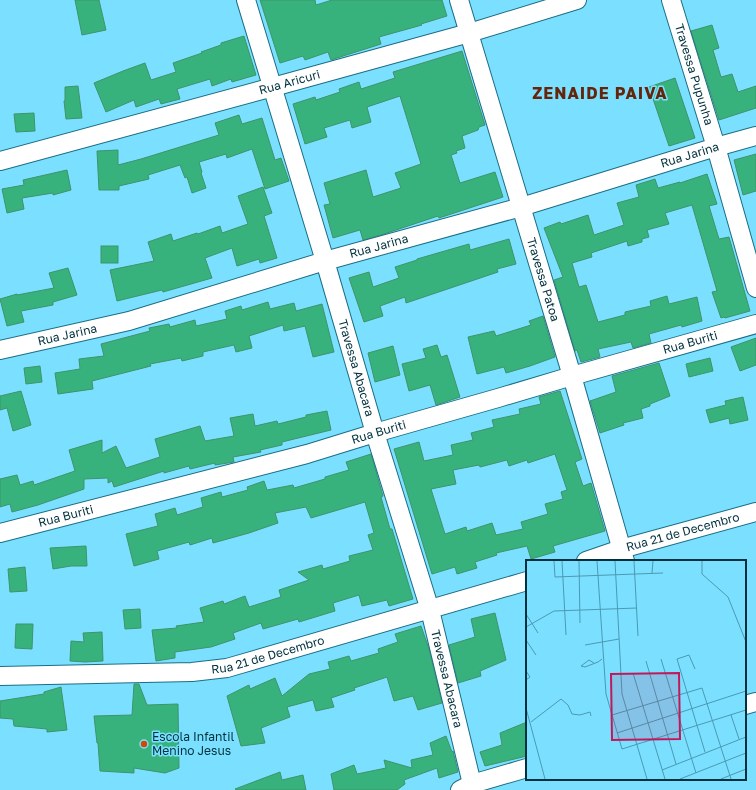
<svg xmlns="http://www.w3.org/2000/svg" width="756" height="790" font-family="'Golos Text',sans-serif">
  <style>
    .building { fill: #38b27d; stroke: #3f936b; fill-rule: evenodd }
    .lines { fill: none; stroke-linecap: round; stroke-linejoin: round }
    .minor-casing { stroke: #1b6e84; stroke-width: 20 }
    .minor { stroke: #fff; stroke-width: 18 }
    .poi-dot { fill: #ce4904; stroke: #7be0ff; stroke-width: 1.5 }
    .labels { text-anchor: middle; stroke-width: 3; stroke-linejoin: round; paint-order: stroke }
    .street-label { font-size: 12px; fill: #01313d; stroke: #7be0ff }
    .poi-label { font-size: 12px; fill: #01313d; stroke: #7be0ff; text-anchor: start }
    .district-label { font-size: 16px; font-weight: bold; letter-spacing: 1px; fill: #65250a; stroke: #7be0ff }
    .inset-road { fill: none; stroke: #4a9ab1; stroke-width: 1 }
    .view { fill: #c2185b; fill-opacity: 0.15; stroke: #c2185b; stroke-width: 2 }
    .inset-edge { fill: none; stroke: #01313d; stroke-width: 2 }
  </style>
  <rect width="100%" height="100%" fill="#7be0ff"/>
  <!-- building -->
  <g class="building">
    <polygon points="75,0 99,0 106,30 82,35"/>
    <polygon points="260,0 315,0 316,5 332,0 442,0 447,16 421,24 422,25 379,37 381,44 337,58 331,60 328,52 305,60 303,56 280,63"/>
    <polygon points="712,25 719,48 713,50 721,77 732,74 738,92 756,86 756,108 719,120 691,31"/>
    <polygon points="244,36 256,75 232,82 231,79 212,86 210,79 177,89 180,99 161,104 159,99 136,107 134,100 106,112 94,83 123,71 145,63 151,80 176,72 173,63 202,53 201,52 221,45 221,43"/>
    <polygon points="462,51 485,125 479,127 478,130 462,136 465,148 456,151 457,153 451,155 460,183 495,172 503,197 439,218 438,216 384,234 363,240 360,230 333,238 324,205 330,204 324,183 366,170 373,197 401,188 395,173 421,164 400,96 367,107 371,122 352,128 350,120 324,128 327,137 305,144 293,104 315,97 316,100 340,92 339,89 359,82 361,89 395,78 393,72"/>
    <polygon points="675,78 695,138 669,146 649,87"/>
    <polygon points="78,86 82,118 66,119 64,101 65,101 65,87"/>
    <polygon points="34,113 35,131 16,132 14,114"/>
    <polygon points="239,115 242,124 262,118 275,160 281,158 289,181 265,189 252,149 227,158 226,154 199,162 202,172 201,173 206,188 192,193 187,177 185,178 180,165 148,175 149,179 119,186 119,190 99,190 97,151 118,150 118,165 141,159 219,135 215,123"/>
    <polygon points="756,154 756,191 743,195 734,160"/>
    <polygon points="67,170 71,190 53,195 53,193 22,198 24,209 7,213 2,189 24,185 23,180"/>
    <polygon points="707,174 717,204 709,206 719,239 729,237 750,311 725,318 724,317 721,318 712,292 717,291 692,205 665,213 669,224 647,230 649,237 642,239 642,242 628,246 627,241 591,253 592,257 572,263 579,287 586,285 598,322 625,315 625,312 651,306 650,301 667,296 669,304 697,297 702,321 682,327 681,325 649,334 651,343 633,348 631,342 598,349 600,357 581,362 577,350 575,351 554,280 563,277 544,228 560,222 561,224 588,215 594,235 624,225 617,203 639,197 636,185 655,179 658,188 680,182 680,183"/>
    <polygon points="263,187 272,213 264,216 277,258 260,263 259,259 237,266 232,248 205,258 212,278 163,292 162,290 117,301 110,270 154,261 148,242 171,234 173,241 197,233 198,234 220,226 222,233 248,224 238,196"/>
    <polygon points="509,239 516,264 497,269 498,272 406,303 405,297 380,306 383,316 364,322 349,278 369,272 373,287 399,278 395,267 417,260 417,259 469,244 470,250"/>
    <rect x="101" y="246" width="17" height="17"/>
    <polygon points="68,268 77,295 53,302 53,305 21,311 24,322 7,326 0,299 17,294 17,295 54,288 49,273"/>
    <polygon points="268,302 270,309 294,303 296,311 322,304 334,352 313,357 305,326 284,331 283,325 249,336 252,348 236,352 234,345 203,352 203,356 182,361 181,358 150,364 151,366 92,381 93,389 58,394 55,373 80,369 79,359 104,356 101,344 150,331 149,328 169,324 170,327 195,320 196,326 227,319 225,311 241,306 242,310"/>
    <polygon points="543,316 555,357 530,366 506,373 504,367 477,374 468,337 494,331 496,336 531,325 529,321"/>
    <polygon points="756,338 756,365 740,371 731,347"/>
    <polygon points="437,345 441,357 447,355 460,397 436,405 430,385 409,391 402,364 426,358 423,349"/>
    <polygon points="393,346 400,375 375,382 368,353"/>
    <polygon points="710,358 713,371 689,377 686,364"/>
    <polygon points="659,363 670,396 650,404 650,406 641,409 643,418 623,423 624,425 600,433 590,401 616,392 612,376"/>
    <polygon points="40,366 42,382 26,384 24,368"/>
    <polygon points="21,391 31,425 13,431 7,408 0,410 0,396"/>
    <path d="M560 391 582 459 575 462 583 486 591 483 605 531 553 546 555 552 531 559 527 546 496 553 497 555 475 562 477 568 457 574 455 567 432 574 394 449 419 442 424 461 453 455 451 445 473 440 471 433 494 427 492 420 520 414 519 409 541 404 539 397ZM555 454 567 490 561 492 563 499 545 504 548 514 521 522 523 529 496 535 492 523 467 531 466 527 445 534 431 489 456 484 453 470 479 465 480 467 507 460 509 466 527 460 528 463Z"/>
    <polygon points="743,397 748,420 730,424 729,418 710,423 706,410 726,405 725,401"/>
    <polygon points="327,411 331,430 282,442 282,445 260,450 261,452 233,457 234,462 215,465 215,463 190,469 189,466 164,473 164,471 114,487 112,481 108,483 108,478 84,479 84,489 38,505 12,512 10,504 0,507 0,479 17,475 20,485 33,481 34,485 75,471 69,450 102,440 102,453 116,446 126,468 160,457 155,439 200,426 205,441 234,436 230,418 253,414 255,426 277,421 278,424 306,417 306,415"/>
    <polygon points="371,454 383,496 381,497 390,529 392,529 413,599 389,606 387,600 362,606 359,595 333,603 335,611 299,622 298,619 263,629 261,623 233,633 235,639 211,647 175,652 175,658 156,661 152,630 177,628 176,626 204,622 200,608 223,601 224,604 245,596 249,607 281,597 279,590 309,580 298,572 322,565 323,569 350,561 349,556 373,550 368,535 374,533 365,502 311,518 306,507 275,513 278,523 249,533 213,543 212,538 190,545 189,542 157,551 159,559 134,566 126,534 158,526 155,514 175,508 177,515 203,507 201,498 221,492 222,497 248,490 247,487 264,481 267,490 293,485 294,488 325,479 325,477 349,470 346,462"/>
    <polygon points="86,546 87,566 71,566 53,569 50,548"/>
    <polygon points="25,567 27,591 10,592 8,569"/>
    <polygon points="140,609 141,628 125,629 123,610"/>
    <polygon points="495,613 506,660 480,671 481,676 458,683 449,645 475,637 471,619"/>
    <polygon points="16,624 33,624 32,649 15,648"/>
    <polygon points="421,626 429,649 442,703 418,710 413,696 394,701 387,677 354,688 355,690 331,698 334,707 316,711 313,700 287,707 290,717 261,728 265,743 241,746 227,696 249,685 250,689 275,678 282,696 309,674 330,669 328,662 349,656 351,661 379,653 378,649 398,642 395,634"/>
    <polygon points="102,632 103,661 85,662 70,661 71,641 84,642 83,633"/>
    <polygon points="134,684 139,684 147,705 178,704 179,768 165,773 134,768 134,773 100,771 98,743 97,743 94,716 132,715"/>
    <polygon points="61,687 67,730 47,732 47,729 14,726 13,719 0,718 0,701 44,694 44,692"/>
    <polygon points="527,722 527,756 485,766 480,752 502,745 500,733"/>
    <polygon points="446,736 452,752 453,751 458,772 439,778 437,768 404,780 405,784 397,790 334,790 331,774 354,765 357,774 386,768 384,760 412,768 411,760 433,755 430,743"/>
    <polygon points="280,772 282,780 303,775 306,790 236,790 235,789"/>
  </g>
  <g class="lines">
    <defs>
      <g id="minor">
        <path id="s1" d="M246 0 325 261 375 433 430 610 472 784"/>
        <path id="s2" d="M459 0 572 376 625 561"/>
        <path id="s3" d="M671 0 716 147 756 288"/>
        <path id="s4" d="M0 161 273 87 469 33 577 0"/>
        <path id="s5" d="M0 350 129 321 325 261 521 207 716 147 756 136"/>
        <path id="s6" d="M0 533 307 454 375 433 498 398 572 376 756 324"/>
        <path id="s7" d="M586 561 621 549 756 512"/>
        <path id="s8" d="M0 676 192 672 227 668 527 581"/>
        <polyline points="745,705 756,702"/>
        <polyline points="460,790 472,784 527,768"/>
      </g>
    </defs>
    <!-- minor casing -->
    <use href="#minor" class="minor-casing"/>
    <!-- minor -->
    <use href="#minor" class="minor"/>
  </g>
  <!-- markers -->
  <circle class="poi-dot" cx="144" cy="744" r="4"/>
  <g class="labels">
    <!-- street labels -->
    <g class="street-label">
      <text dy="4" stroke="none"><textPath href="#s3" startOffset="78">Travessa Pupunha</textPath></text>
      <text dy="4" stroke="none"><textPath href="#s4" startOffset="300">Rua Aricuri</textPath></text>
      <text dy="4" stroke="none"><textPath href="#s5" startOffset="717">Rua Jarina</textPath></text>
      <text dy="4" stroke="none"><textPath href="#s5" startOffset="393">Rua Jarina</textPath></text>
      <text dy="4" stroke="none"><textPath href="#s2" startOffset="292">Travessa Patoa</textPath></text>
      <text dy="4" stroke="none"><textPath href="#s5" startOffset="69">Rua Jarina</textPath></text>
      <text dy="4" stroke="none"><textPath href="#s6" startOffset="716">Rua Buriti</textPath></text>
      <text dy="4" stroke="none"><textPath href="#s1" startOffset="384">Travessa Abacara</textPath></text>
      <text dy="4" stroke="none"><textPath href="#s6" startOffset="392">Rua Buriti</textPath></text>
      <text dy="4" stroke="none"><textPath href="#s6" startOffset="68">Rua Buriti</textPath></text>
      <text dy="4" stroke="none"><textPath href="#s7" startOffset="101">Rua 21 de Decembro</textPath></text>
      <text dy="4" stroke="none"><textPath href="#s8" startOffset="270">Rua 21 de Decembro</textPath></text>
      <text dy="4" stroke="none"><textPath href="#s1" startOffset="708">Travessa Abacara</textPath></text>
    </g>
    <!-- poi labels -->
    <g class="poi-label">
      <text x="152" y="741">Escola Infantil<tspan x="152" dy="14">Menino Jesus</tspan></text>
    </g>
    <!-- district labels -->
    <g class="district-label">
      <text x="600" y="99">ZENAIDE PAIVA</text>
    </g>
  </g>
  <!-- overview -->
  <g transform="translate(526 560)">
    <rect width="220" height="220" fill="#7be0ff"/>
    <path class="inset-road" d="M28 1 29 17 137 13M36 1 40 75M53 1 54 63M71 1 80 134 96 189 220 150M89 1 96 134 121 219M108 1 112 76M176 1V14L202 37 220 82M126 13 127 1M0 54 12 73M0 67 28 51 111 48M0 80 10 95M59 85 93 79M135 99 170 213M120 101 150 204M68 103 63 100 55 106 59 107 72 102 76 99M169 109 163 95 151 99 179 192M0 111 4 117 0 120M107 113 139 219M0 148 19 219M86 155 176 128 205 219M205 155 213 179M5 162 35 139 42 145 46 154 54 155 64 152 65 156M91 173 220 131M136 210 220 177M154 219 220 193M195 219 220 209"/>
    <path class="view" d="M153 113 154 179 86 180 85 114Z"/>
    <rect width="220" height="220" class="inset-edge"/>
  </g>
</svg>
